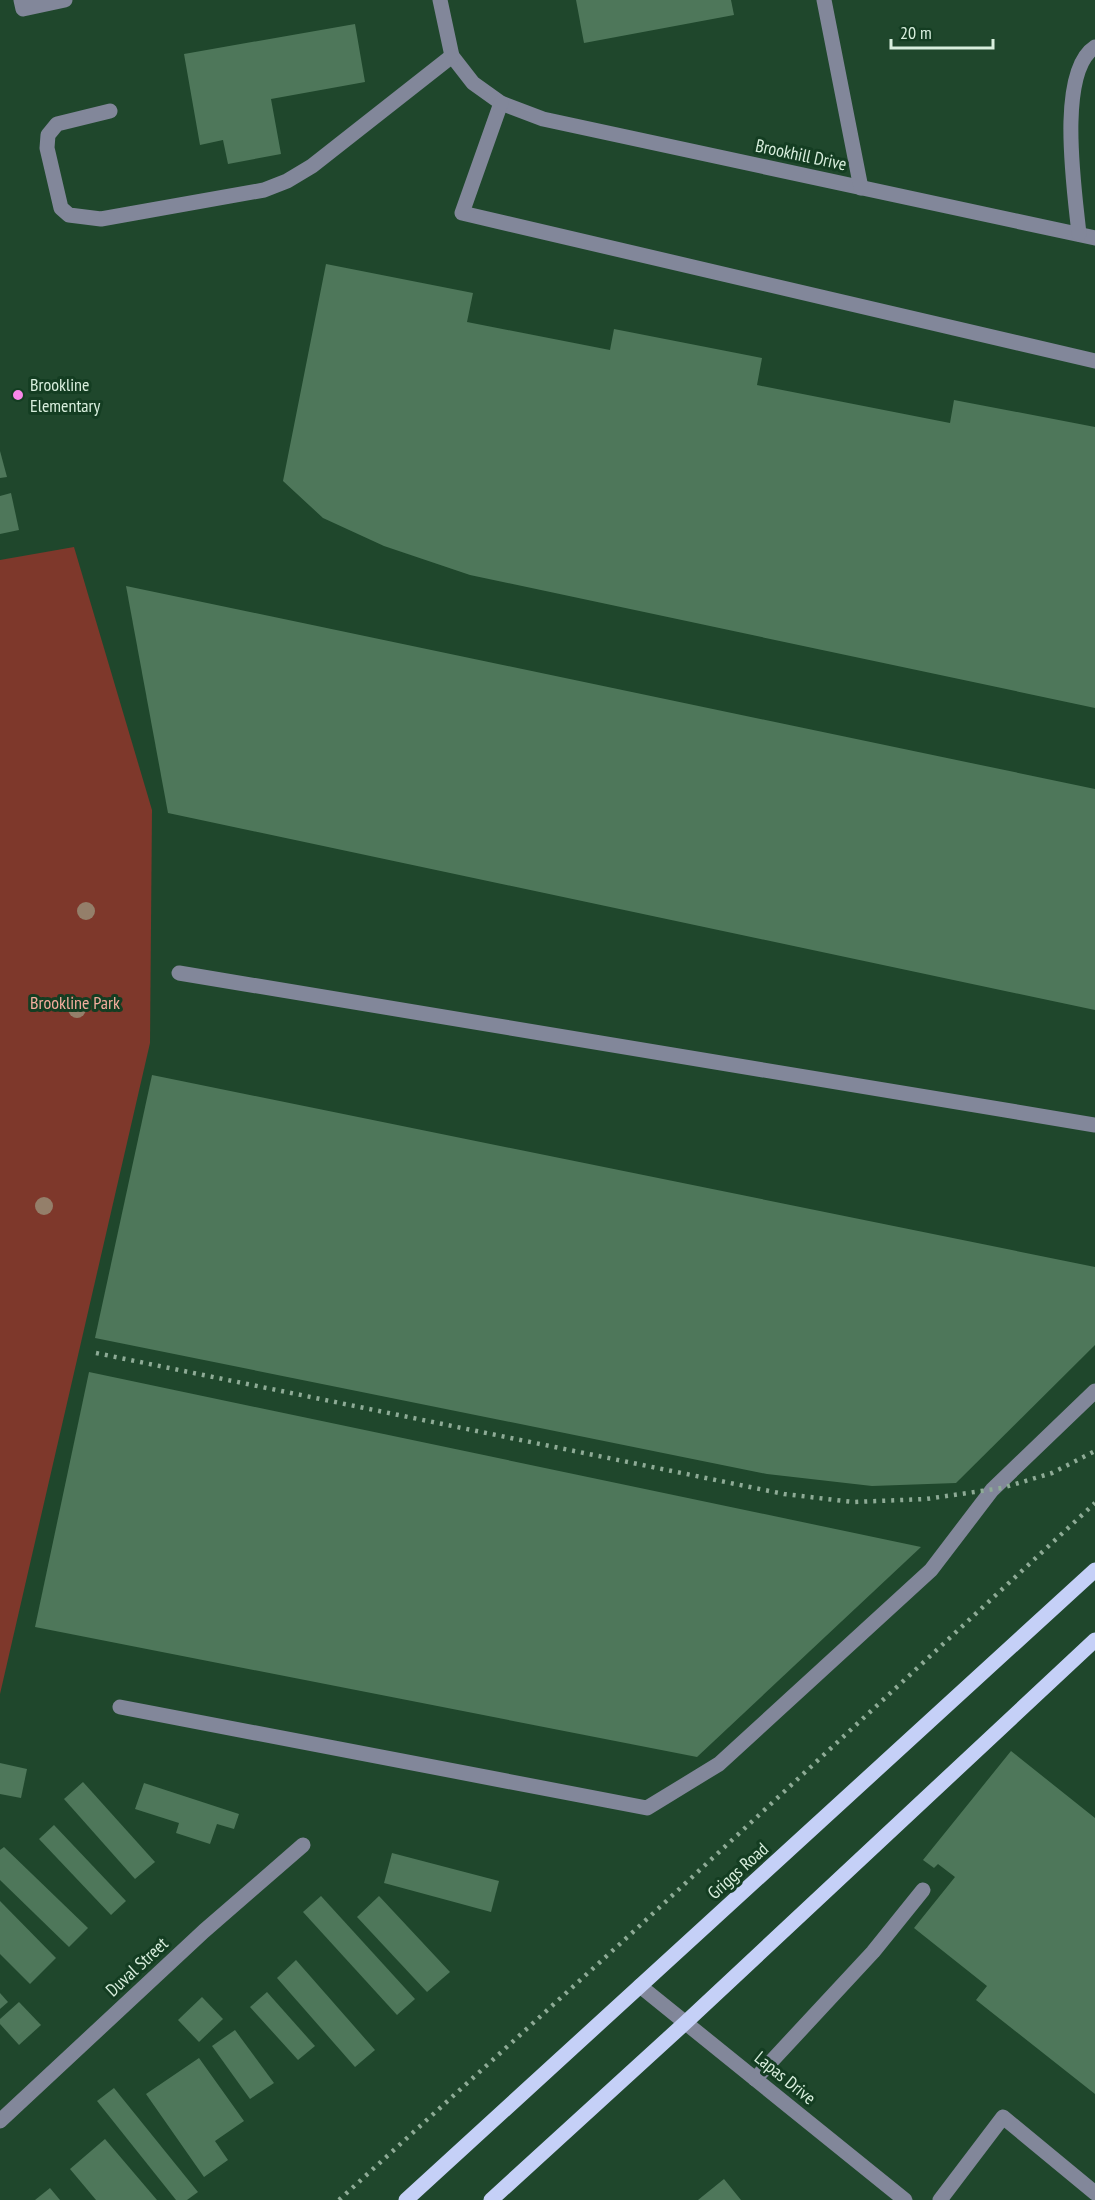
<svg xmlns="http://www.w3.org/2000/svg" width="1095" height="2200" font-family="'PT Sans Narrow',sans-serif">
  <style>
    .green { fill: #7e382b }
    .building { fill: #4e775a }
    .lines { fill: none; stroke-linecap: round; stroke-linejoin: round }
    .minor { stroke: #82879a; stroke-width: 15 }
    .major { stroke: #c5d0f7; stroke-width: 15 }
    .rail { stroke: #8eab96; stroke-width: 4.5; stroke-dasharray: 3 6; stroke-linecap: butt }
    .tree { fill: #947f6a }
    .poi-dot { fill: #f987e9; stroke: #143d22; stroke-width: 2 }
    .labels { text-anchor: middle; stroke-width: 6; stroke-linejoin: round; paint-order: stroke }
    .street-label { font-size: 18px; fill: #d8eedd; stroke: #143d22 }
    .poi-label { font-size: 18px; fill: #d8eedd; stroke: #143d22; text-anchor: start }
    .park-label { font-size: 18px; fill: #f3ad9d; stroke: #143d22 }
  </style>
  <rect width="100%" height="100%" fill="#1f472c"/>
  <!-- green -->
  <polygon class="green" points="74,547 152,810 150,1043 0,1694 0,560"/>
  <!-- building -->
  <g class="building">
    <polygon points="576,0 731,0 734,15 584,43"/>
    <polygon points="355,24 365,82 271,99 281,154 228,164 223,140 200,145 184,54"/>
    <polygon points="326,264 473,293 467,322 610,350 614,329 762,358 757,385 950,423 954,400 1095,427 1095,708 470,575 384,546 323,518 283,481"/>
    <polygon points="0,451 7,477 0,478"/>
    <polygon points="11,493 19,530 0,534 0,496"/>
    <polygon points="126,586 1095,789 1095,1010 168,813"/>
    <polygon points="152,1075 1095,1267 1095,1345 956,1483 872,1486 767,1474 95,1338"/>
    <polygon points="89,1372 921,1547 697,1757 35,1627"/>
    <polygon points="1011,1751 1095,1818 1095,2094 976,2000 987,1986 914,1928 955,1877 938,1864 934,1868 923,1860"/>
    <polygon points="0,1763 27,1769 21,1798 0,1794"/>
    <polygon points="83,1782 155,1862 135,1879 64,1799"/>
    <polygon points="144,1783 239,1814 234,1829 217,1824 210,1844 176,1833 179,1823 135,1809"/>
    <polygon points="54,1825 126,1901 111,1915 39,1839"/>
    <polygon points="4,1847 88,1928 69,1947 0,1880 0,1850"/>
    <polygon points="392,1853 499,1881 491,1912 384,1883"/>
    <polygon points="321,1896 415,1999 397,2015 303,1912"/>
    <polygon points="379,1896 450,1972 427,1992 357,1917"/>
    <polygon points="0,1901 56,1958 30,1984 0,1954"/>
    <polygon points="296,1960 375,2050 355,2067 277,1978"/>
    <polygon points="267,1992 315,2046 298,2060 250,2007"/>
    <polygon points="0,1993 8,2002 0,2009"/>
    <polygon points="202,1997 223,2019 199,2042 178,2020"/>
    <polygon points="19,2002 41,2025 19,2045 0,2024 0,2019"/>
    <polygon points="235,2030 274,2083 250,2099 212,2046"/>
    <polygon points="199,2058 244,2121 215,2141 228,2160 204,2177 146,2094"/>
    <polygon points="114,2088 198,2192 187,2200 176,2200 97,2101"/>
    <polygon points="105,2139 157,2200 96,2200 70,2169"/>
    <polygon points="724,2179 741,2200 698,2200"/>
    <polygon points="50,2188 60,2200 35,2200"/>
  </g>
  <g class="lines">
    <!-- minor -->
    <g class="minor">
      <polyline points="21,0 23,9 65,0"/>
      <polyline points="440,0 452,56 473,83 501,103 543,119 1095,238"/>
      <polyline points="824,0 861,188"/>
      <polyline points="501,103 462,213 1095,361"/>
      <polyline points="110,111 57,124 48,135 47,148 61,208 69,215 101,219 264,190 287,181 312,166 452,56"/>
      <path d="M1079 234C1075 193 1056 72 1095 47"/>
      <polyline points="179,973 1095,1125"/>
      <polyline points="120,1707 647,1808 719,1764 931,1570 992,1490 1095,1391"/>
      <polyline points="640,1986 905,2200"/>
      <polyline points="755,2079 873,1952 923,1890"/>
      <polyline points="0,2121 204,1931 303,1845"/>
      <polyline points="940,2200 1003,2117 1095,2193"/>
    </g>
    <!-- major -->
    <g class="major">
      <polyline points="406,2200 1095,1570"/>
      <polyline points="491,2200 685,2023 1095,1640"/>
    </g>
    <!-- rail -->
    <g class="rail">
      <polyline points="96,1353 784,1494 853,1502 926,1499 1002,1488 1052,1473 1095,1451"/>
      <polyline points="339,2200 633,1932 1095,1503"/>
    </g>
  </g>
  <!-- trees -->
  <g class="tree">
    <circle cx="86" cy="911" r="9"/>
    <circle cx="77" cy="1009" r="9"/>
    <circle cx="44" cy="1206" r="9"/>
  </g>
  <!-- markers -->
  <circle class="poi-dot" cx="18" cy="395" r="6"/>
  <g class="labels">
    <!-- street labels -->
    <g class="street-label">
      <text transform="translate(801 155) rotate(12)" y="6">Brookhill Drive</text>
      <text transform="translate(738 1871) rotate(-42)" y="6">Griggs Road</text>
      <text transform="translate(137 1967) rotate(-43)" y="6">Duval Street</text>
      <text transform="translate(785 2078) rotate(39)" y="6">Lapas Drive</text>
    </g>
    <!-- poi labels -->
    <g class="poi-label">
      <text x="30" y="391">Brookline<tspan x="30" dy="21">Elementary</tspan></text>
    </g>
    <!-- park labels -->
    <g class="park-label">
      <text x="75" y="1009">Brookline Park</text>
    </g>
  </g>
  <!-- scale -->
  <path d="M891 39v9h102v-9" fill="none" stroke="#d8eedd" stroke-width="3"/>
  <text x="900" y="39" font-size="18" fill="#d8eedd" stroke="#143d22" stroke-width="4.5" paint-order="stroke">20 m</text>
</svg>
